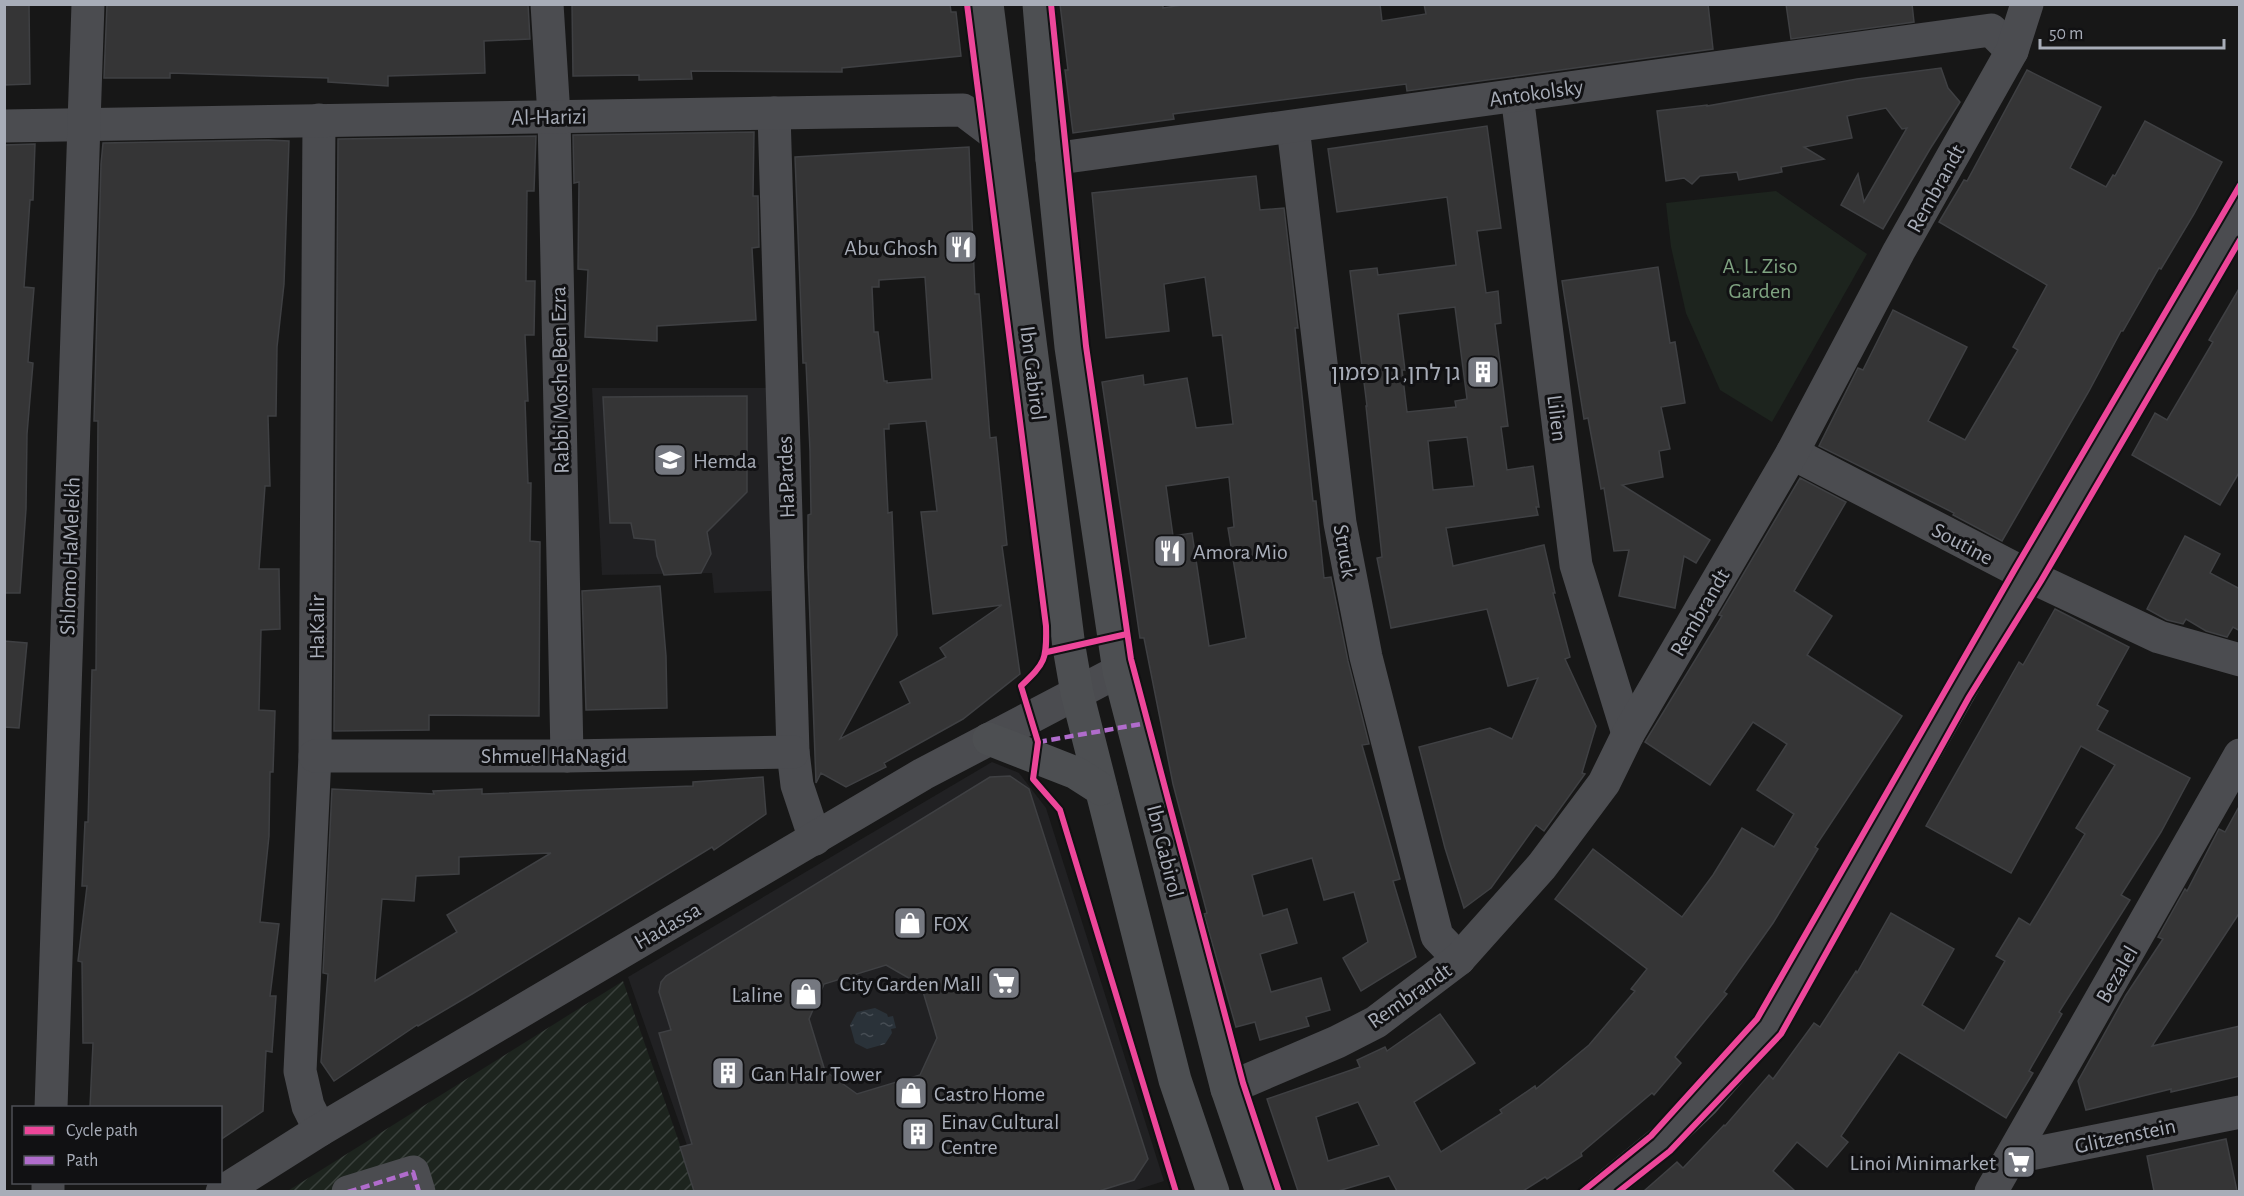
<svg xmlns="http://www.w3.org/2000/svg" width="2244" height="1196" font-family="'Alegreya Sans','Noto Sans Hebrew',sans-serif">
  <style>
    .built { fill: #212123 }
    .park { fill: #1d241e }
    .garden { fill: url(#garden-furrows) }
    .water { fill: url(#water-ripples) }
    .building { fill: #353536; stroke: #3f4043; stroke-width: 1.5; fill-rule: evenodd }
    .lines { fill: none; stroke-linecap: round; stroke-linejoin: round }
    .minor { stroke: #4b4c50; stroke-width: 33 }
    .major { stroke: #4d4f52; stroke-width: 33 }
    .quiet { stroke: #b06ccc; stroke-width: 4.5; stroke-dasharray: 9 4.5; stroke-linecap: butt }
    .cycleway-casing { stroke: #111113; stroke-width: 10 }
    .cycleway { stroke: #ed469a; stroke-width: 6 }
    .labels { text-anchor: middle; stroke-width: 6; stroke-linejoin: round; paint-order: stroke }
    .street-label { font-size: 22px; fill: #a8adb8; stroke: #111113 }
    .poi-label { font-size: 22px; fill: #a8adb8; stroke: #111113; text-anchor: start }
    .park-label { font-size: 22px; fill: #7fa381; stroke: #111113 }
  </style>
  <defs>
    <pattern id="garden-furrows" width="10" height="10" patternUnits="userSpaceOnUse" patternTransform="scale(1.5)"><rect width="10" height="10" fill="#1d241e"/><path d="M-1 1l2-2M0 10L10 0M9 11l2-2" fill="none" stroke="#3b413d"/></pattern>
    <pattern id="water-ripples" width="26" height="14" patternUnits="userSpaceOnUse" patternTransform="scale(1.5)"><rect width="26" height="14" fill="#2a3239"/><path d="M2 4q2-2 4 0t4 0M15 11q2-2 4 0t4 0" fill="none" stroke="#464d54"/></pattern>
  </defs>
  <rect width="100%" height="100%" fill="#171717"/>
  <!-- built -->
  <g class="built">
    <polygon points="592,388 769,388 771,591 714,593 712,573 602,575"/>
    <polygon points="992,762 1019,773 1046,808 1164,1181 1130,1192 703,1191 628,977"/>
  </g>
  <!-- park -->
  <polygon class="park" points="1776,191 1867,254 1772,422 1720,390 1686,313 1671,247 1666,203"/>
  <!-- garden -->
  <polygon class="garden" points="623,981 696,1191 286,1192"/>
  <!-- water -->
  <polygon class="water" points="875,1008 887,1014 888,1017 893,1016 896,1028 891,1029 892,1033 885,1044 867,1049 855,1043 850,1025 857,1012"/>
  <!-- building -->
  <g class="building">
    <polygon points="4,4 29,4 30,84 4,85"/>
    <polygon points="107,4 528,4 530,39 484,41 485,73 388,76 388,86 328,82 328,78 170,73 170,78 104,78"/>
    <polygon points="572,4 950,4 951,12 956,12 961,56 842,68 842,72 691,71 692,79 639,80 639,75 573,76"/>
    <polygon points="1060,4 1163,4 1163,8 1189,4 1380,4 1382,21 1426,14 1424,4 1708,4 1713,49 1407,91 1406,84 1173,114 1174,119 1073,133 1065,70 1068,70"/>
    <polygon points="1786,4 1912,4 1914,22 1791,39"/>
    <polygon points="1941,68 1948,88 1960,102 1930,149 1883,229 1841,205 1858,174 1864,202 1907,128 1902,129 1886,108 1847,116 1852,138 1804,147 1824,159 1781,167 1782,172 1739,180 1737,172 1700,176 1692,184 1684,178 1666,181 1657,111 1707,105 1707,106 1857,79"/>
    <polygon points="2027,70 2101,107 2070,168 2106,187 2113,175 2115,176 2145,121 2222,162 2194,214 2161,269 2159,268 2123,331 2121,331 2089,391 2002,541 1953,515 1954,513 1819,446 1858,368 1863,370 1893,310 1967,347 1928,421 1965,440 2018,350 2013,347 2047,285 1939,222 1964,180 1967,181"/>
    <path d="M1487 126 1501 228 1477 231 1486 293 1498 291 1501 323 1495 324 1508 426 1501 427 1507 470 1533 466 1539 507H1536L1538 515 1446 528 1453 566 1544 545 1555 593H1553L1570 657 1565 659 1596 726 1582 773 1585 774 1544 831 1536 825 1491 888 1464 908 1445 848 1419 747 1490 728 1512 739 1538 678 1508 686 1487 609 1391 628 1377 558 1382 557 1366 406H1367L1350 271 1377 268 1378 275 1456 265 1447 197 1337 212 1328 149ZM1455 307 1467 399 1455 401 1456 407 1407 412 1402 370H1405L1398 314ZM1467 437 1474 486 1433 490 1428 441Z"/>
    <polygon points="754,132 753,196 758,196 759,247 752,248 756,320 657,326 657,341 585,337 588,270 578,269 579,182 574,183 573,135"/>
    <polygon points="536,136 534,191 527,191 526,281 535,281 534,335 525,335 528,401 525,401 528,483 531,483 530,541 540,542 539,716 429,715 429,730 334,731 338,139"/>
    <polygon points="268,140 289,141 284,284 277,347 276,416 268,416 270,486 265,486 259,569 279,569 280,629 261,630 259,710 275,711 273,772 270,772 269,836 260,922 279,924 270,996 276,996 272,1052 266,1051 263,1111 220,1140 220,1107 90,1107 93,1043 83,1043 82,962 78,961 87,886 82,886 85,822 88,822 92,670 96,670 98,421 94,421 101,164 103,143"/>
    <polygon points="35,144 33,200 30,200 24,287 34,288 28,362 33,363 27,434 26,509 20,593 4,593 4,145"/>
    <path d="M969 147 975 294H979L990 438 996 437 1007 545 1002 546 1020 674 963 719 884 763 886 767 846 787 821 773 816 783 808 567V515L811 514 810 451 806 363H803L795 157ZM925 277 932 379 887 383V381H884L878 332H874L872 287H879V280ZM926 421 937 511 921 512 933 614 1002 605 940 648 946 657 900 682 910 703 840 739 897 635 892 512 888 513 884 429H889V424Z"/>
    <path d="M1256 176 1260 210 1284 208 1298 328H1295L1313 501H1316L1324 578 1331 577 1348 661 1369 744 1362 745 1400 879 1393 881 1416 957 1361 991 1343 958 1368 942 1354 892 1324 900 1312 858 1252 875 1263 916 1287 909 1297 943 1260 954 1271 992 1321 978 1330 1010 1306 1017 1309 1026 1260 1040 1255 1022 1236 1027 1204 914 1207 913 1173 784 1144 638H1140L1102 382 1143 375 1144 385 1187 378 1196 428 1233 424 1222 335 1213 336 1205 277 1164 284 1169 331 1106 338 1092 193ZM1229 477 1234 527 1228 528 1246 638 1209 646 1192 533 1173 536 1166 486Z"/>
    <polygon points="1658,267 1670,343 1675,342 1685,403 1661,407 1670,449 1659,451 1663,477 1622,485 1710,540 1696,563 1684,556 1675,608 1619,596 1629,550 1614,551 1604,488 1601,489 1588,418 1584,419 1562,281"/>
    <polygon points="2240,287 2240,471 2220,505 2132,455 2155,413 2167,420 2213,342 2209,340"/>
    <polygon points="747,396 747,492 707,532 711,554 701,573 664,575 657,556 655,540 634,538 631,523 610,523 603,397"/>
    <path d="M1800 478 1846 502 1794 591 1832 616 1807 655 1902 716 1815 847 1818 849 1773 923 1724 992 1727 994 1675 1057 1681 1063 1654 1095 1652 1093 1581 1153 1582 1156 1547 1179 1545 1177 1523 1191H1397L1389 1176 1338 1191H1298L1267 1099 1360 1067 1357 1060 1385 1047 1387 1051 1440 1014 1475 1063 1414 1102 1441 1152 1502 1113 1500 1110 1535 1086 1536 1089 1589 1045 1635 991 1631 989 1647 969 1555 899 1593 849 1682 917 1713 875 1742 828 1774 847 1794 814 1757 790 1787 744 1753 722 1710 785 1645 742 1722 616 1719 615ZM1358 1102 1379 1145 1328 1161 1316 1117Z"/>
    <polygon points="2185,536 2220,554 2210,573 2240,589 2240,631 2233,627 2227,637 2206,631 2186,619 2183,624 2167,620 2147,609"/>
    <polygon points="660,586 666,656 667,708 586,710 582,591"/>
    <polygon points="2055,609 2129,647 2097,705 2108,711 2097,730 2190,778 2161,832 2121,895 2130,900 2059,1012 2062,1014 2029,1071 2033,1073 2006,1118 1899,1052 1841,1136 1848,1142 1827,1167 1797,1142 1773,1171 1795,1191 1644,1191 1677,1162 1683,1168 1724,1125 1725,1126 1769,1075 1773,1079 1814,1023 1820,1027 1856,971 1857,973 1891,913 1954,949 1922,1005 1964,1031 2005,961 1996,956 2019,918 2030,925 2085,834 2076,828 2115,765 2081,746 2011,873 1926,826 2019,662 2023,665"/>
    <polygon points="4,641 27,643 19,728 4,727"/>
    <path d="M1010 776 1029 789 1148 1159 1134 1180 1099 1191H694L680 1147 692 1144 659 1033 671 1030 659 992 661 982 666 976 990 777ZM886 965 921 985 937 1038 920 1075 857 1094 825 1071 809 1019 824 984Z"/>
    <path d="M763 777 766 814 714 850 712 847 472 994 418 1026 417 1025 334 1081 321 1062 328 974 323 973 332 789 434 794 433 791 482 789V794L693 786V782ZM551 853 447 915 457 932 375 981 382 899 414 901 416 876 459 874V857Z"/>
    <polygon points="2240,805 2240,912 2152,1046 2240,1026 2240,1076 2171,1092 2171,1089 2086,1110 2078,1081 2126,995 2163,939 2158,937 2185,889 2187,891 2219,829 2225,832"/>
    <polygon points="2226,1139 2237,1191 2154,1191 2147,1156"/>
  </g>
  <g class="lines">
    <!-- minor -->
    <g class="minor">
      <polyline points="547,4 554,116 567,756"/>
      <polyline points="1517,95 1576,565 1628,734"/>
      <polyline points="774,113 793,752 797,785 815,839"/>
      <polyline points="319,120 315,756 300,1071 308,1106 320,1130"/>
      <polyline points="4,126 963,110 1004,141"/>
      <polyline points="1293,127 1340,523 1366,657 1437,936 1459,959"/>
      <polyline points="1052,159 1991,30 2012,51"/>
      <polyline points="1792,453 2027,575 2159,637 2240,660"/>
      <polyline points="315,756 567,756 793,752"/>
      <polyline points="1227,1089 1337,1042 1376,1022 1459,959 1542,866 1604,783 1628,734 1792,453 1899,251 2012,51 2027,4"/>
      <polyline points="51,1108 88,4"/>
      <polyline points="2011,1158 2240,1112"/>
      <polyline points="48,1192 48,1182"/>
      <polyline points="222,1192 320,1130 923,774 1119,671"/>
      <polyline points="348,1192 413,1172 419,1192"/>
      <polyline points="1600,1192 1660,1143 1703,1102 1768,1028 2007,608 2240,209"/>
      <polyline points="1991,1192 2240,755"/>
    </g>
    <!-- major -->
    <g class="major">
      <polyline points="987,4 1069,647 1077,693 1175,1080 1213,1192"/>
      <polyline points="1039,4 1052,159 1071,347 1119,671 1227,1089 1262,1192"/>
      <polyline points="989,739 1076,773 1101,789"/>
    </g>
    <!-- quiet -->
    <g class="quiet">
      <polyline points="1038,742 1147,723"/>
      <polyline points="348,1192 413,1172 419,1192"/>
    </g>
    <defs>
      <g id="cycleway">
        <path d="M967 4 1046 626C1047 660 1045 663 1021 686L1038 742 1033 779 1060 810 1176 1192"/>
        <polyline points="1051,4 1086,346 1131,659 1243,1083 1279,1192"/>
        <polyline points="1047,652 1127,634"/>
        <polyline points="1582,1192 1651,1136 1757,1019 2015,569 2240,185"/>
        <polyline points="1618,1192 1670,1151 1781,1034 1969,697 2041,581 2240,240"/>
      </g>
    </defs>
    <!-- cycleway casing -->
    <use href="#cycleway" class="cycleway-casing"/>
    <!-- cycleway -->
    <use href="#cycleway" class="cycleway"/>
  </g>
  <!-- icons -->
  <defs>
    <symbol id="restaurant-square" viewBox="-11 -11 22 22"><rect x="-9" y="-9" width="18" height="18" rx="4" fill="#757880" stroke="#111113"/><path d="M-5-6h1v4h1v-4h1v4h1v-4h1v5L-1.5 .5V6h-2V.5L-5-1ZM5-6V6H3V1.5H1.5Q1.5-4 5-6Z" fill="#fff"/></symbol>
    <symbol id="building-square" viewBox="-11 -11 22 22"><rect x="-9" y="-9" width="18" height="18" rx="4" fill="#757880" stroke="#111113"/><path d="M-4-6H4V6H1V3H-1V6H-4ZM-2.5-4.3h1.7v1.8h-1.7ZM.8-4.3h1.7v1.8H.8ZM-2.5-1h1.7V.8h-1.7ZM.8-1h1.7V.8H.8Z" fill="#fff"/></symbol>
    <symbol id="school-square" viewBox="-11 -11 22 22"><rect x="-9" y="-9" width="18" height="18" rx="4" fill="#757880" stroke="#111113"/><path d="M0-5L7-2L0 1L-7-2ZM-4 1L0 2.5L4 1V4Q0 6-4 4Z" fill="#fff"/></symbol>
    <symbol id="shop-square" viewBox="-11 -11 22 22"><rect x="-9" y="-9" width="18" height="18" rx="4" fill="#757880" stroke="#111113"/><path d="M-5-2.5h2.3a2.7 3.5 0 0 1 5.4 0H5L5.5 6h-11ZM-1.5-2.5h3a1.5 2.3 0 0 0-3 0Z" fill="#fff"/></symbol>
    <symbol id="supermarket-square" viewBox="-11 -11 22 22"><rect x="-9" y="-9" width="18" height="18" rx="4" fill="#757880" stroke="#111113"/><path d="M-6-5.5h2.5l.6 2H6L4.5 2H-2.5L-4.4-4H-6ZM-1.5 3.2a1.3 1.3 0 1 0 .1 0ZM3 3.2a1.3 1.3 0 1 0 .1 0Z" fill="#fff"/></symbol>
  </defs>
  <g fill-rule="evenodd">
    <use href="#restaurant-square" x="942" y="228" width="38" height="38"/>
    <use href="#building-square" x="1464" y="353" width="38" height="38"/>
    <use href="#school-square" x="651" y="441" width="38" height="38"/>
    <use href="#restaurant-square" x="1151" y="532" width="38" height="38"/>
    <use href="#shop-square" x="891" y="904" width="38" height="38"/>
    <use href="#supermarket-square" x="985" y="964" width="38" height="38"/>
    <use href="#shop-square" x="787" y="975" width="38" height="38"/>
    <use href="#building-square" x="709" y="1054" width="38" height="38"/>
    <use href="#shop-square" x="892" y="1074" width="38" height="38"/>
    <use href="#building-square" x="899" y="1115" width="38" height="38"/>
    <use href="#supermarket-square" x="2000" y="1143" width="38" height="38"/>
  </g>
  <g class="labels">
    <!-- street labels -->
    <g class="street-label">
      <text transform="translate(1536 92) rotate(-8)" y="8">Antokolsky</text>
      <text transform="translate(549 116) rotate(-1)" y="8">Al-Harizi</text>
      <text transform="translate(1935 188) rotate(-61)" y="8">Rembrandt</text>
      <text transform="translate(1034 373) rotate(83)" y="8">Ibn Gabirol</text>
      <text transform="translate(559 380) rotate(-91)" y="8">Rabbi Moshe Ben Ezra</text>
      <text transform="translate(1558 418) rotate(83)" y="8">Lilien</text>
      <text transform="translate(785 477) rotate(-92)" y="8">HaPardes</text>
      <text transform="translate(1963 543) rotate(28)" y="8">Soutine</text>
      <text transform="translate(1346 551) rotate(80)" y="8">Struck</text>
      <text transform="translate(69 556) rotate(-88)" y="8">Shlomo HaMelekh</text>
      <text transform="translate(1699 612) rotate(-60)" y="8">Rembrandt</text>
      <text transform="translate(316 627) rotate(-90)" y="8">HaKalir</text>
      <text x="554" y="763">Shmuel HaNagid</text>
      <text transform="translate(1166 851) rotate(76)" y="8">Ibn Gabirol</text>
      <text transform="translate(667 925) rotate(-30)" y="8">Hadassa</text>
      <text transform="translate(2116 974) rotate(-60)" y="8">Bezalel</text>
      <text transform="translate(1409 995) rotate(-35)" y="8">Rembrandt</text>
      <text transform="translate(2125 1135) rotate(-12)" y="8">Glitzenstein</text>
    </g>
    <!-- poi labels -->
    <g class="poi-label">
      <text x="938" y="255" text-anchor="end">Abu Ghosh</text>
      <text x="1460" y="380" text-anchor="end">גן לחן, גן פזמון</text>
      <text x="693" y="468">Hemda</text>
      <text x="1193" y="559">Amora Mio</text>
      <text x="933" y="931">FOX</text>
      <text x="981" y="991" text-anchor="end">City Garden Mall</text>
      <text x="783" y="1002" text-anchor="end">Laline</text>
      <text x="751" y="1081">Gan HaIr Tower</text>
      <text x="934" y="1101">Castro Home</text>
      <text x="941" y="1129">Einav Cultural<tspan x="941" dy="25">Centre</tspan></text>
      <text x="1996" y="1170" text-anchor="end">Linoi Minimarket</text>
    </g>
    <!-- park labels -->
    <g class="park-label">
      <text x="1760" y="273">A. L. Ziso<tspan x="1760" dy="25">Garden</tspan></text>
    </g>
  </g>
  <!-- border -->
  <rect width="2244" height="1196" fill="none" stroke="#a8adb8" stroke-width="12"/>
  <!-- legend -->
  <rect x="12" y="1106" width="210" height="78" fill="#111113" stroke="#4d4f55" stroke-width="1.5"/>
  <rect x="24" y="1126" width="30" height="9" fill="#ed469a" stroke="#4d4f55" stroke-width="1.5"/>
  <text x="66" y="1136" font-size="18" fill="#a8adb8">Cycle path</text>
  <rect x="24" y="1156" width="30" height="9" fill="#b06ccc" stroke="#4d4f55" stroke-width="1.5"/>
  <text x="66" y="1166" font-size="18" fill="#a8adb8">Path</text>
  <!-- scale -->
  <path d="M2040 39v9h184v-9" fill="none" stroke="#a8adb8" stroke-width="3"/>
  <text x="2049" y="39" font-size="18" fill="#a8adb8" stroke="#111113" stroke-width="4.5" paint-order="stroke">50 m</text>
</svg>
